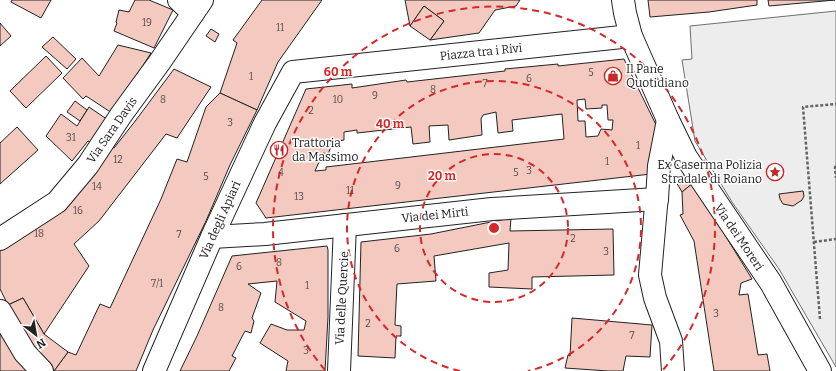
<svg xmlns="http://www.w3.org/2000/svg" width="836" height="371" font-family="Bitter,serif">
  <style>
    .parking { fill: #ededed; stroke: #6f6f6f }
    .building { fill: #f3c9c0; stroke: #222; fill-rule: evenodd }
    .lines { fill: none; stroke-linecap: round; stroke-linejoin: round }
    .street-casing { stroke: #222; stroke-width: 24 }
    .path { stroke: #646464; stroke-width: 2.5; stroke-dasharray: 3 2; stroke-linecap: butt }
    .street { stroke: #fff; stroke-width: 22 }
    .ring { fill: none; stroke: #d62828; stroke-width: 2; stroke-dasharray: 7 5 }
    .labels { text-anchor: middle; stroke-width: 3; stroke-linejoin: round; paint-order: stroke }
    .number-label { font-size: 10px; fill: #564c4a }
    .street-label { font-size: 12px; fill: #222; stroke: #fff }
    .poi-label { font-size: 12px; fill: #222; stroke: #fff; text-anchor: start }
    .centre { fill: #d62828; stroke: #fff; stroke-width: 2 }
    .ring-label { font-size: 12px; text-anchor: middle; font-weight: bold; fill: #d62828; stroke: #fff; stroke-width: 3; stroke-linejoin: round; paint-order: stroke }
  </style>
  <rect width="100%" height="100%" fill="#fff"/>
  <!-- parking -->
  <polygon class="parking" points="836,11 836,367 779,269 732,202 695,141 682,60 692,59 690,26"/>
  <!-- building -->
  <g class="building">
    <polygon points="12,0 51,0 41,18 11,2"/>
    <polygon points="135,0 149,0 173,10 154,48 114,31 117,23 116,22 119,10 129,12"/>
    <polygon points="262,0 322,0 278,62 257,110 220,93 237,43 233,40"/>
    <polygon points="405,0 520,0 516,6 495,10 479,33 430,40 444,21 424,6 410,26"/>
    <polygon points="648,0 757,0 757,5 709,12 650,17"/>
    <polygon points="768,0 835,0 769,6"/>
    <polygon points="424,6 444,21 430,40 410,26"/>
    <polygon points="0,23 11,36 0,46"/>
    <polygon points="211,29 219,34 215,42 206,36"/>
    <polygon points="53,37 76,59 67,69 42,47"/>
    <polygon points="118,45 151,53 112,113 86,96 83,99 63,78 82,58 99,76"/>
    <polygon points="46,56 62,73 26,108 10,91"/>
    <path d="M624 59 659 131 651 174 266 218 256 203 306 89 352 84V88L406 80 407 82 505 71V69L558 64V66ZM585 99 586 109 602 108V105H607L608 120H613L612 130 601 129 598 136 586 137 585 121H578L577 100ZM496 112 498 133 513 131 512 120 562 114 564 139 326 167V170L315 171 323 153 328 154 333 142 344 140V132L357 130V133L411 127 413 144 430 142 429 126 448 125 449 140 482 135 481 119 483 115Z"/>
    <polygon points="174,69 211,87 177,138 166,134 99,221 74,244 89,266 44,334 23,298 8,305 0,289 0,245 112,147 114,148 136,120"/>
    <polygon points="220,93 257,110 230,165 206,221 153,330 136,371 54,371 68,352 76,355 100,304 110,308 161,199 177,159 187,162 206,107"/>
    <polygon points="75,101 87,110 80,121 67,112"/>
    <polygon points="89,107 108,120 93,143 88,141 72,161 46,136 61,114 77,126"/>
    <polygon points="17,127 38,150 0,184 0,143"/>
    <polygon points="687,172 693,183 682,192 676,182"/>
    <polygon points="693,183 752,279 741,283 739,295 748,294 758,355 767,354 770,371 714,371 694,241 680,215 683,214 682,192"/>
    <polygon points="803,191 804,196 802,200 793,206 783,204 780,199 779,194"/>
    <polygon points="511,218 510,231 613,229 614,275 532,277 532,289 489,287 489,273 508,270 509,243 434,256 436,281 397,284 395,325 401,326 401,336 396,336 395,358 358,356 361,242 431,234"/>
    <polygon points="327,246 328,250 328,317 325,371 286,371 288,361 260,343 271,324 287,330 304,330 306,321 275,302 277,281 248,284 261,293 252,318 254,321 251,333 245,331 232,356 236,358 229,371 180,371 197,336 232,256"/>
    <polygon points="23,298 44,334 68,352 54,371 53,371 33,350 8,305"/>
    <polygon points="572,318 652,325 650,357 626,356 623,371 608,371 565,368 568,355 570,356"/>
    <polygon points="0,325 30,371 0,371"/>
  </g>
  <g class="lines">
    <defs>
      <g id="street">
        <polyline points="179,0 193,13"/>
        <polyline points="623,0 625,13 631,36 668,120 686,157 771,283 820,371"/>
        <polyline points="668,120 659,166 657,199 656,206 650,275 655,298 671,341 673,371"/>
        <polyline points="212,237 265,234 492,209 657,199"/>
        <polyline points="0,239 57,202 88,165 121,115 159,63 202,0"/>
        <polyline points="0,311 25,353 42,371"/>
        <polyline points="154,371 212,237 265,123 293,72 631,36"/>
        <polyline points="339,371 345,225"/>
      </g>
    </defs>
    <!-- street casing -->
    <use href="#street" class="street-casing"/>
    <!-- path -->
    <g class="path">
      <polyline points="836,167 835,167 836,178"/>
      <polyline points="814,242 836,239"/>
      <polyline points="820,319 803,107 836,104"/>
    </g>
    <!-- street -->
    <use href="#street" class="street"/>
  </g>
  <!-- distance rings -->
  <g class="ring">
    <circle cx="494" cy="228" r="74"/>
    <path d="M460 371A147 147 0 1 1 528 371"/>
    <path d="M325 370A221 221 0 1 1 663 370"/>
  </g>
  <!-- icons -->
  <defs>
    <symbol id="shop-ring" viewBox="-11 -11 22 22"><circle r="9.5" fill="#fff" stroke="#c62828" stroke-width="1.5"/><path d="M-5-2.5h2.3a2.7 3.5 0 0 1 5.4 0H5L5.5 6h-11ZM-1.5-2.5h3a1.5 2.3 0 0 0-3 0Z" fill="#c62828"/></symbol>
    <symbol id="restaurant-ring" viewBox="-11 -11 22 22"><circle r="9.5" fill="#fff" stroke="#c62828" stroke-width="1.5"/><path d="M-5-6h1v4h1v-4h1v4h1v-4h1v5L-1.5 .5V6h-2V.5L-5-1ZM5-6V6H3V1.5H1.5Q1.5-4 5-6Z" fill="#c62828"/></symbol>
    <symbol id="sight-ring" viewBox="-11 -11 22 22"><circle r="9.5" fill="#fff" stroke="#c62828" stroke-width="1.5"/><path d="M0-6L1.8-2.2L6-1.7L2.9 1.2L3.7 5.4L0 3.3L-3.7 5.4L-2.9 1.2L-6-1.7L-1.8-2.2Z" fill="#c62828"/></symbol>
  </defs>
  <g fill-rule="evenodd">
    <use href="#shop-ring" x="603" y="66" width="20" height="20"/>
    <use href="#restaurant-ring" x="269" y="140" width="20" height="20"/>
    <use href="#sight-ring" x="765" y="162" width="20" height="20"/>
  </g>
  <g class="labels">
    <!-- number labels -->
    <g class="number-label">
      <text x="147" y="26">19</text>
      <text x="280" y="31">11</text>
      <text x="591" y="76">5</text>
      <text x="251" y="80">1</text>
      <text x="529" y="82">6</text>
      <text x="485" y="87">7</text>
      <text x="433" y="93">8</text>
      <text x="375" y="99">9</text>
      <text x="163" y="103">8</text>
      <text x="338" y="103">10</text>
      <text x="311" y="114">2</text>
      <text x="230" y="126">3</text>
      <text x="71" y="141">31</text>
      <text x="638" y="149">1</text>
      <text x="118" y="163">12</text>
      <text x="607" y="165">1</text>
      <text x="529" y="174">3</text>
      <text x="281" y="176">4</text>
      <text x="516" y="176">5</text>
      <text x="206" y="180">5</text>
      <text x="398" y="189">9</text>
      <text x="97" y="190">14</text>
      <text x="350" y="194">11</text>
      <text x="299" y="200">13</text>
      <text x="78" y="214">16</text>
      <text x="39" y="237">18</text>
      <text x="179" y="238">7</text>
      <text x="573" y="242">2</text>
      <text x="397" y="252">6</text>
      <text x="606" y="255">3</text>
      <text x="279" y="266">8</text>
      <text x="239" y="270">6</text>
      <text x="157" y="287">7/1</text>
      <text x="307" y="289">1</text>
      <text x="221" y="311">8</text>
      <text x="716" y="317">3</text>
      <text x="368" y="327">2</text>
      <text x="632" y="339">7</text>
      <text x="306" y="354">3</text>
    </g>
    <!-- street labels -->
    <g class="street-label">
      <text transform="translate(481 52) rotate(-6)" y="4">Piazza tra i Rivi</text>
      <text transform="translate(112 130) rotate(-55)" y="4">Via Sara Davis</text>
      <text transform="translate(435 215) rotate(-6)" y="4">Via dei Mirti</text>
      <text transform="translate(220 220) rotate(-66)" y="4">Via degli Apiari</text>
      <text transform="translate(739 237) rotate(56)" y="4">Via dei Moreri</text>
      <text transform="translate(342 298) rotate(-87)" y="4">Via delle Quercie</text>
    </g>
    <!-- poi labels -->
    <g class="poi-label">
      <text x="626" y="73">Il Pane<tspan x="626" dy="14">Quotidiano</tspan></text>
      <text x="292" y="147">Trattoria<tspan x="292" dy="14">da Massimo</tspan></text>
      <text x="762" y="169" text-anchor="end">Ex Caserma Polizia<tspan x="762" dy="14">Stradale di Roiano</tspan></text>
    </g>
  </g>
  <circle cx="494" cy="228" r="6" class="centre"/>
  <g class="ring-label">
    <text x="338" y="76">60 m</text>
    <text x="390" y="128">40 m</text>
    <text x="442" y="180">20 m</text>
  </g>
  <!-- north arrow -->
  <g transform="translate(36 335) rotate(149)" stroke="#ffffff" stroke-width="3" paint-order="stroke">
  <path d="M0-3L7 15L0 10L-7 15Z" fill="#222222"/>
  <text y="-6" font-size="11" font-weight="bold" text-anchor="middle" fill="#222222">N</text>
  </g>
</svg>
